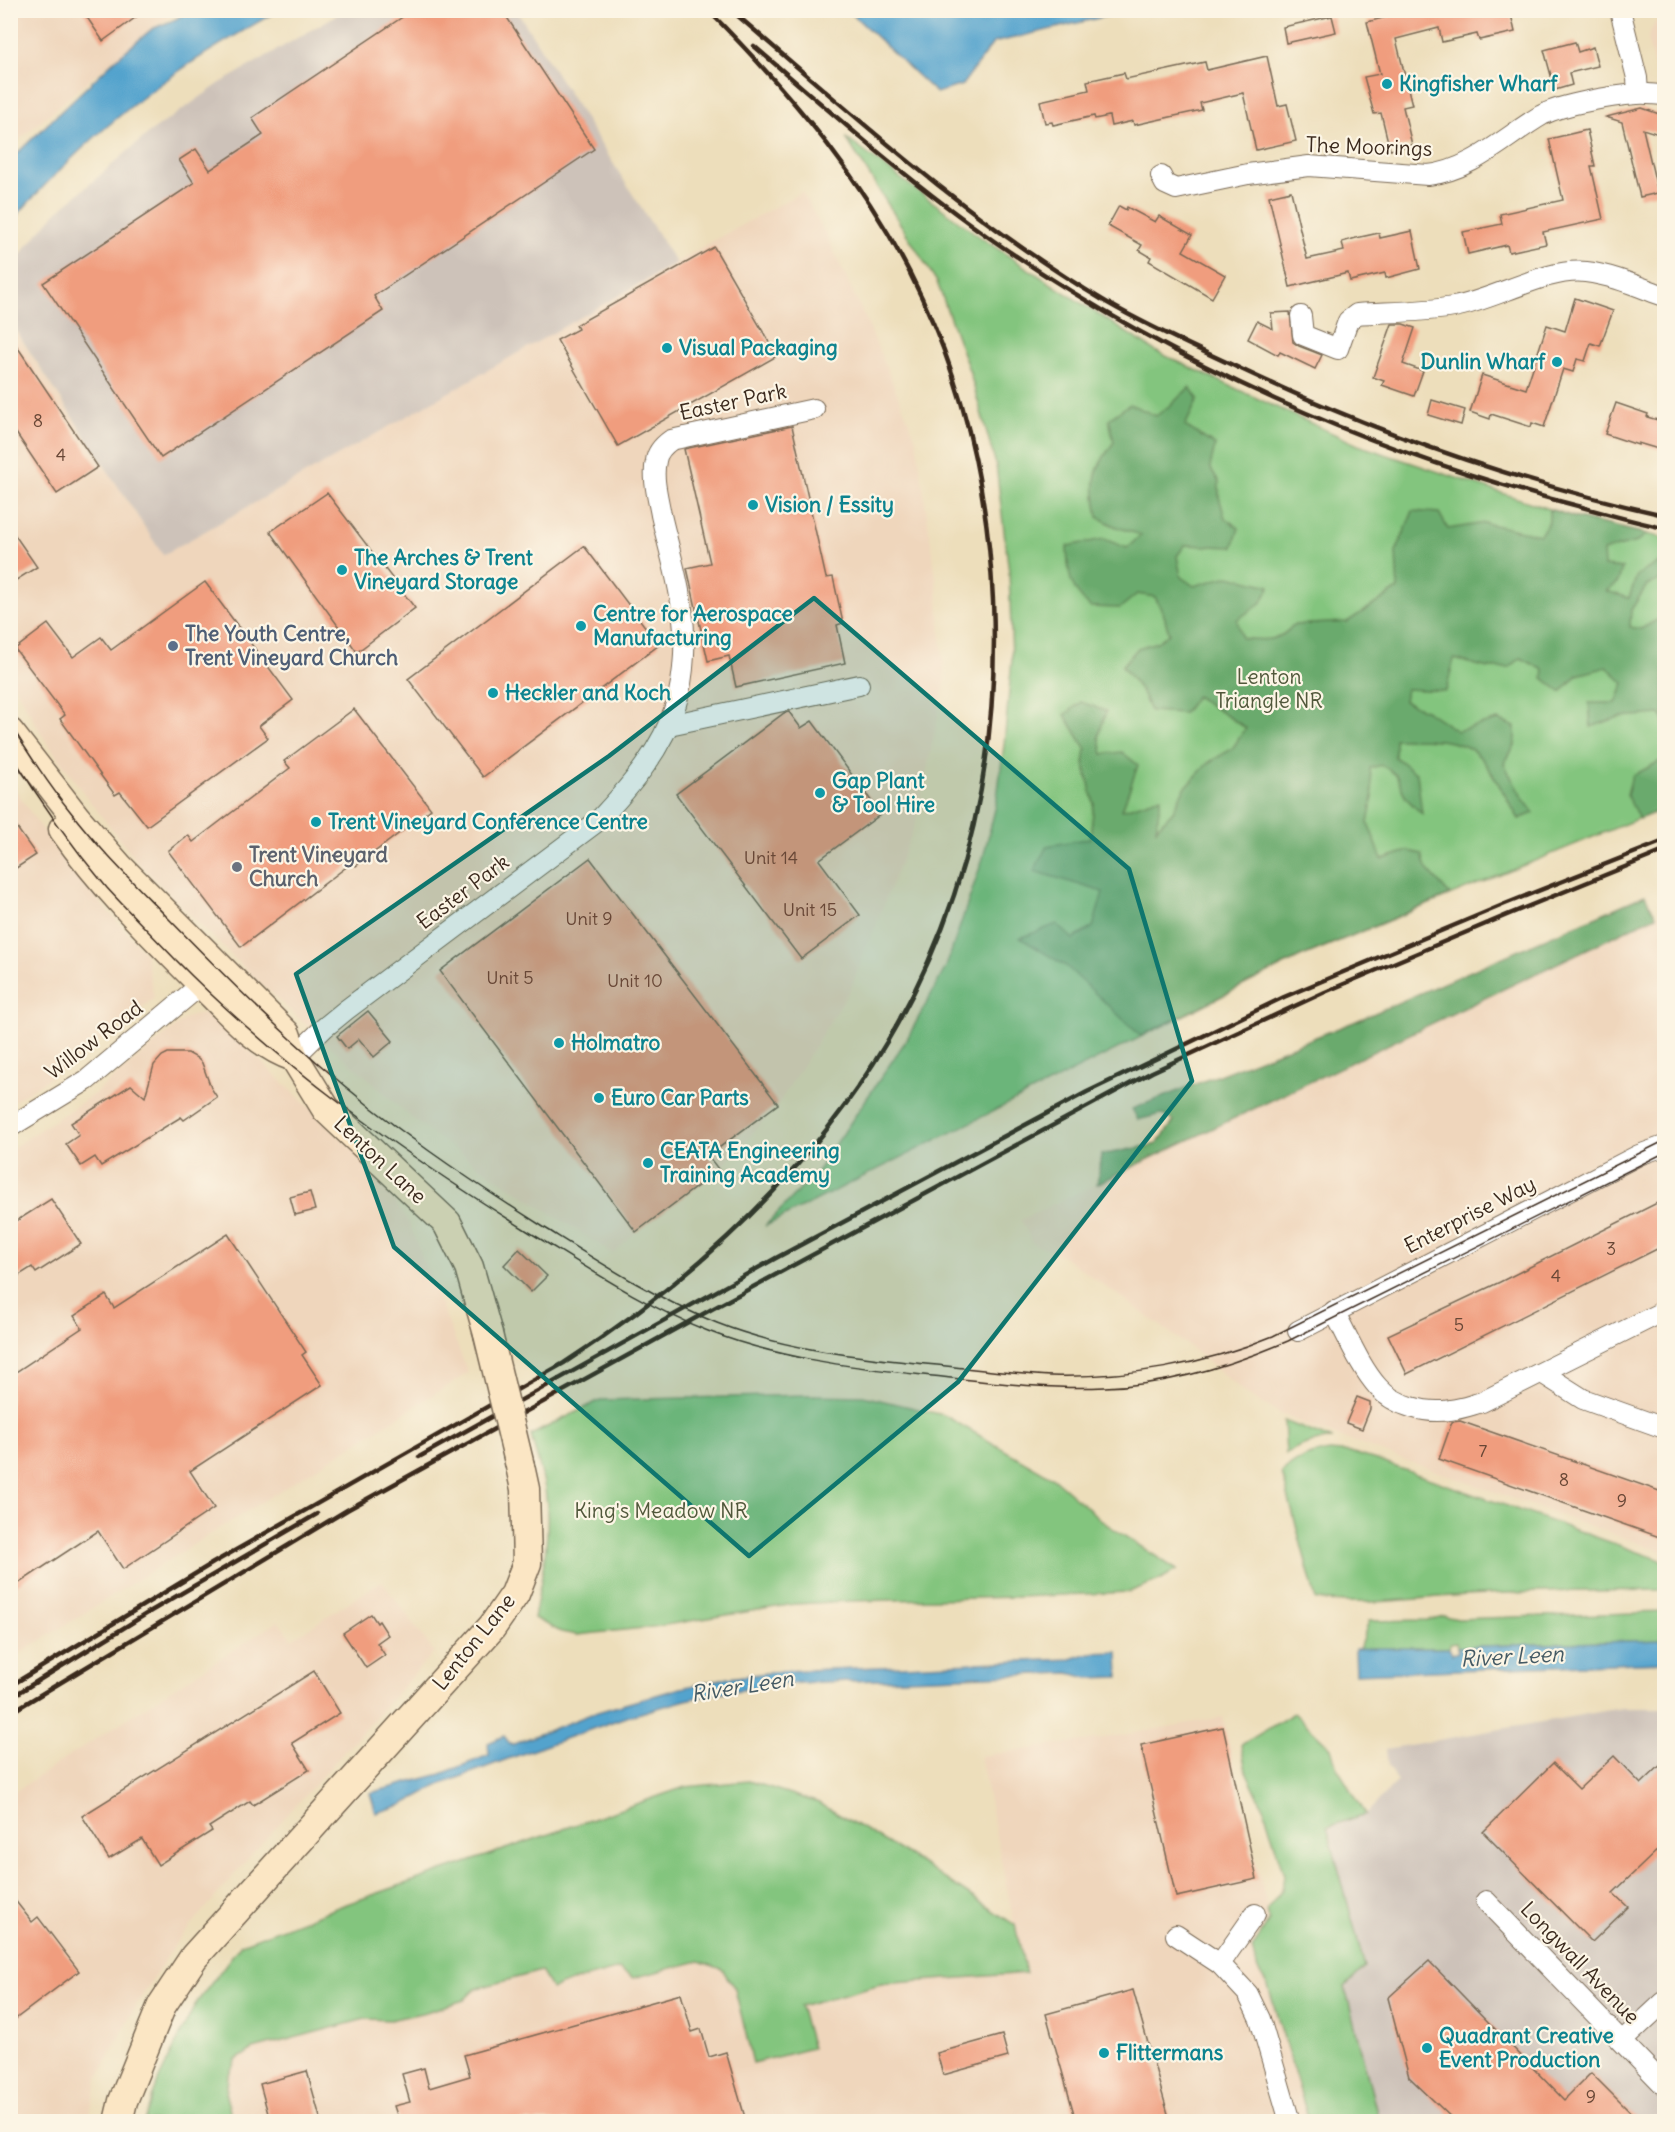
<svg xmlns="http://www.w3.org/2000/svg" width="1675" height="2132" font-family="Delius,sans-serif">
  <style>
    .built { fill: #efd6bc }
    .industrial { fill: #cdc2b9 }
    .green { fill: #83c57e; stroke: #5f784e; stroke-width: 1.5 }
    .forest { fill: #6aaa6d; stroke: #526a46; stroke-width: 1.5 }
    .water { fill: #52a3cd; stroke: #466676; stroke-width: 1.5 }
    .building { fill: #f09d7e }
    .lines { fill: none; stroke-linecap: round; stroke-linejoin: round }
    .street-casing { stroke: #796955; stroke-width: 22 }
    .secondary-casing { stroke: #796955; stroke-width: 31 }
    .street { stroke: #fff; stroke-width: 20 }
    .secondary { stroke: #fbe6c4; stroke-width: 28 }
    .tram { stroke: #3b2a1e; stroke-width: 1.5 }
    .rail { stroke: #3b2a1e; stroke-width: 4.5 }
    .secondary-bridge-casing { stroke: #796955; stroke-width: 31; stroke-linecap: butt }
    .secondary-bridge { stroke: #fbe6c4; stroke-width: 28 }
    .marked { fill: #0f766e; fill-opacity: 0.2; stroke: #0f766e; stroke-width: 4.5; stroke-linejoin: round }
    .culture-dot { fill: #0f9aa8; stroke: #fcf5e5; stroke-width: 2 }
    .service-dot { fill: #5c6f8a; stroke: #fcf5e5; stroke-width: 2 }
    .worship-dot { fill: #6b7280; stroke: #fcf5e5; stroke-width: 2 }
    .labels { text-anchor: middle; stroke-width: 4.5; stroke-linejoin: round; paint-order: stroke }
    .number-label { font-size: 18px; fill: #684736 }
    .culture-label { font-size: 21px; font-weight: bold; fill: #0d838f; stroke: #fcf5e5; text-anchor: start }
    .street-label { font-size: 21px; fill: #3b2a1e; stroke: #fcf5e5 }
    .service-label { font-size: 21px; font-weight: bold; fill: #4e5e75; stroke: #fcf5e5; text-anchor: start }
    .park-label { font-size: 21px; fill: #51583b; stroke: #fcf5e5 }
    .worship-label { font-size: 21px; font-weight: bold; fill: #5b616d; stroke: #fcf5e5; text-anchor: start }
    .water-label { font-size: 22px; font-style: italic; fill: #445a64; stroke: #fcf5e5 }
  </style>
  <rect width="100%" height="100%" fill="#fcf5e5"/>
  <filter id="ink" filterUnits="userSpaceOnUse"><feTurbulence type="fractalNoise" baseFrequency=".0167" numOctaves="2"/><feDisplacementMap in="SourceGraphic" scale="12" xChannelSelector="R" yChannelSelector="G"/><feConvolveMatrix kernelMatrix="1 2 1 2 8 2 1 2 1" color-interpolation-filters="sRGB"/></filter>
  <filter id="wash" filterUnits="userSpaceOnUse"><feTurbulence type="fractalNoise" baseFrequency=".008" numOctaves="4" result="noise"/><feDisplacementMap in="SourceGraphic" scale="24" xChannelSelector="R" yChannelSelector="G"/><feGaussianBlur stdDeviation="1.35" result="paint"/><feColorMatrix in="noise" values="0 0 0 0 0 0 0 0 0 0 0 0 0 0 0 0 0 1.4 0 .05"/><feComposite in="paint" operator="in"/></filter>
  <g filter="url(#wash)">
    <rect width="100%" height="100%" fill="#eddebb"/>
    <!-- built -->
    <g class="built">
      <polygon points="11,11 181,11 149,30 22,137 11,149"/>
      <polygon points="1662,11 1664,11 1664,71 1654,67 1648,42 1649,34"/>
      <polygon points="802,192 827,237 868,324 916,439 936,578 945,683 916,822 851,988 777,1106 721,1169 636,1232 613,1254 477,1165 418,1123 292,1012 240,964 140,865 85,795 42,735 11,679 10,323 163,555 718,238"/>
      <polygon points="10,782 37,822 99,901 145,953 154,998 72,1063 11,1103"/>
      <polygon points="1664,912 1664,1552 1306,1425 1279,1413 1248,1395 1186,1344 1063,1256 1032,1243 1021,1220"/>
      <polygon points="202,1013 213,1015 374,1170 409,1223 468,1373 11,1659 11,1149 94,1094 186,1018"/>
      <polygon points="382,1581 434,1652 252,1854 176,1943 138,2002 99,2076 88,2121 11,2121 11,1794 278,1621 292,1639"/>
      <polygon points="1223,1717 1270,1920 1258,1970 1268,1986 1309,2121 144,2122 158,2081 195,2005 241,1944 341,1906 685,1787 749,1781 819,1803 913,1858 1014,1924 980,1756 1123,1735"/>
    </g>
    <!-- industrial -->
    <g class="industrial">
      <polygon points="345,10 517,11 676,263 163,555 11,323 10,271 24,250 55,214 148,134 219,84"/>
      <polygon points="1622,1708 1664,1708 1664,2121 1379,2121 1345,1987 1327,1827 1366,1814 1398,1781 1388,1766 1386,1749"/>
    </g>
    <!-- green -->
    <g class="green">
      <polygon points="846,138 987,242 1155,351 1358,445 1577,518 1664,538 1664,808 1300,957 765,1226 817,1172 907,1039 946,967 983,858 996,805 1004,745 1012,659 1009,572 996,465 970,373 937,282"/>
      <path d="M808 1395 863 1396 944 1415 1053 1478 1106 1524 1177 1570 1157 1581 1129 1592 1019 1597 850 1601 795 1604 653 1627 577 1635 561 1632 534 1618C542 1576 552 1532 545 1489 542 1471 535 1453 531 1435L600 1400Z"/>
      <path d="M1284 1421 1333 1440C1315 1440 1301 1444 1286 1454Z"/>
      <path d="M1329 1451 1353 1453 1376 1460 1664 1561V1590C1599 1591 1532 1591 1467 1595 1415 1598 1368 1606 1316 1600L1282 1473C1296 1458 1310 1455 1329 1451Z"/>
      <polygon points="1664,1612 1664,1640 1457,1647 1456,1643 1450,1644 1449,1648 1359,1649 1369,1621 1427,1620 1444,1616 1458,1619"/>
      <polygon points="1294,1713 1331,1748 1337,1768 1366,1814 1327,1827 1365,1967 1345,1987 1379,2121 1309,2121 1268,1986 1258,1970 1252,1949 1269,1920 1267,1910 1282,1890 1284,1875 1264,1809 1246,1771 1241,1745"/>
      <polygon points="749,1781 819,1803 913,1858 1015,1925 1026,1973 881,1984 800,2006 812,2048 753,2063 735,1989 722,1969 699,1961 633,1978 619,1969 560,1985 552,1990 541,1971 475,1989 464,2000 426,2012 390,2020 365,2019 253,2049 236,2060 228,2076 226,2096 233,2121 144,2121 158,2081 195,2005 241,1944 341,1906 685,1787"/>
    </g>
    <!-- forest -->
    <g class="forest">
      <path d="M1190 387 1198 399 1185 426 1215 445 1210 467 1219 482V497L1225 518 1239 528 1233 547 1185 545 1177 556 1181 577 1194 586 1229 576 1270 586 1262 602 1237 620 1242 638C1263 640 1279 643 1293 625L1347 622 1398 589 1396 552 1413 511 1439 513 1448 529 1485 523 1540 535 1549 521V509L1577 518 1647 534 1637 542 1603 551 1604 566 1622 568 1618 582 1606 591 1629 598 1637 575 1658 563 1664 572V579L1647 585 1631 610 1630 627 1641 629 1664 616V720L1660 714 1619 717 1591 727 1589 703H1616L1624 683 1607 667 1577 675 1561 692 1543 678 1544 670 1521 658 1509 668H1488L1454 659 1446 691 1406 689 1404 701 1427 711 1457 731 1498 720 1515 727V745L1504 764 1522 797 1534 813 1519 819C1507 801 1489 761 1472 750 1451 737 1419 739 1395 739V757L1417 774 1422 814 1406 798 1396 775 1382 765 1370 768 1373 797 1368 823 1382 859 1408 851 1422 854 1426 868 1450 895 1300 957 1141 1036 1066 966 1020 938 1057 924 1073 939 1093 927 1103 892 1034 871 1047 846 1090 838 1094 803 1084 764 1086 749 1065 715 1081 702 1106 711 1099 736 1103 754 1122 752 1138 765 1122 810 1161 797 1156 829 1173 811 1184 789 1209 762 1232 749 1246 728 1196 696 1184 713 1150 711 1142 692 1122 666 1138 648 1157 642 1169 634 1164 615 1155 597 1137 594 1120 608 1090 607C1069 588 1068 574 1067 546L1104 539 1127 548 1141 535 1114 526 1098 517C1092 480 1092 472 1114 442L1109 419 1130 404 1156 416 1173 403Z"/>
      <polygon points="1664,759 1664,809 1639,819 1627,795 1632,776"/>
      <polygon points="1645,895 1656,916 1097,1184 1101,1155 1157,1144 1174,1121 1162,1114 1138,1120 1132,1109 1354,1022"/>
    </g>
    <!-- water -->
    <g class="water">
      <path d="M190 10 277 11C236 35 192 60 154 89 101 128 54 173 11 222V159L116 59 152 29 176 19Z"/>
      <polygon points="849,11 1128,11 993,43 962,85 936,93"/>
      <path d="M1664 1640V1662L1356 1674 1355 1649C1387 1647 1418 1649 1449 1648L1452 1654 1458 1652 1457 1647Z"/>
      <polygon points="1118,1652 1119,1677 1088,1678 1069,1673 797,1683 724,1692 686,1700 623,1718 505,1760 439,1785 402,1805 376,1813 370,1793 441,1774 489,1755 488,1743 504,1736 511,1745 594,1713 677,1689 721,1679 783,1671 1071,1659 1089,1653"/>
    </g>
    <g id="blocks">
      <!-- building -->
      <g class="building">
        <polygon points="82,10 146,10 103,41"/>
        <polygon points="413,10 502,10 594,149 374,296 383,311 161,458 43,283 194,183 179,160 196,149 210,170 263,135 252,118"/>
        <polygon points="1414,10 1510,10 1515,32 1479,40 1477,34 1442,42 1439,28 1396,39 1412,105 1403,107 1412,145 1390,150 1381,113 1374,114 1364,77 1380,74 1367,22"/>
        <polygon points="1332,16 1336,32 1286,43 1283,27"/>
        <polygon points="1575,42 1578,52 1593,47 1598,66 1569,73 1572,85 1555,90 1544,50"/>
        <polygon points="1267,56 1278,106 1287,104 1296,141 1256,150 1243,93 1200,103 1202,110 1134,125 1133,121 1111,126 1109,116 1095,119 1094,116 1053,125 1052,122 1045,123 1040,101 1089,90 1087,81 1124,73 1126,79 1205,62 1207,70"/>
        <polygon points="1642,108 1665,116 1665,136 1643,129 1658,193 1640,197 1622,122 1606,117"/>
        <polygon points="1587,130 1595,166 1591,166 1603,219 1543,232 1546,244 1509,252 1507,245 1468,254 1463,232 1502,224 1500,214 1563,200 1549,139"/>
        <polygon points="1291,191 1307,259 1344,251 1342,242 1356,238 1379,233 1380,238 1412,231 1420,269 1386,278 1385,273 1350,281 1348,273 1290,287 1269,196"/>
        <polygon points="1119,206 1126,210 1127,207 1155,222 1159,216 1192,235 1183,251 1225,275 1212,298 1149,261 1151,257 1139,250 1142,245 1108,226"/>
        <polygon points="714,247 777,356 618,446 557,340 578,329 576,325"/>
        <polygon points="1575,298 1613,311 1600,346 1591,343 1585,361 1577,359 1573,372 1563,369 1544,427 1532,423 1531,427 1491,414 1490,419 1470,412 1482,375 1526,389 1547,325 1565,331"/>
        <polygon points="1290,312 1293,342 1299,346 1322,355 1315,369 1280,352 1278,355 1248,339 1257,321 1273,329 1271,313"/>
        <polygon points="1392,324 1403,324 1415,328 1403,364 1423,371 1414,396 1382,385 1384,381 1373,377"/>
        <polygon points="10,336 98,467 57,494 10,424"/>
        <polygon points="1432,400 1465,410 1461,425 1428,415"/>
        <polygon points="1616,403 1648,414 1647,417 1665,422 1665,451 1638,443 1638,445 1605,434"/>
        <polygon points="792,426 826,578 833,577 843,623 837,625 845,663 736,687 729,656 708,661 687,568 710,563 684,449"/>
        <polygon points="327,493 415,608 357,652 270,532"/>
        <polygon points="10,528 37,567 10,584"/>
        <polygon points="584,546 659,645 483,777 408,679"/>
        <polygon points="205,582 293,700 259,726 268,738 147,826 120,792 115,795 60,719 65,715 15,649 48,624 73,657 101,637 111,650"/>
        <polygon points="354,709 431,809 356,866 353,862 241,947 168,851 188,835 193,842 290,768 284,761"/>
        <polygon points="789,712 801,728 812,721 881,814 819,860 860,915 801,959 676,794 784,713"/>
        <polygon points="10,818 36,855 10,872"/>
        <polygon points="590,858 778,1104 708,1156 719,1170 636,1232 440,971"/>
        <polygon points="368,1011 393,1041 374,1057 359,1039 347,1049 337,1036"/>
        <polygon points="168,1053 188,1053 197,1058 202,1063 211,1088 217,1097 184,1120 181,1117 101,1166 95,1157 81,1166 66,1144 79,1135 71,1123 131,1085 145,1097 154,1065 162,1056"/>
        <polygon points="310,1192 315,1210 295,1215 290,1197"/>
        <polygon points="51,1199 81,1244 36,1273 32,1267 10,1281 10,1225"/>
        <polygon points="1665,1199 1665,1245 1407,1374 1388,1335 1500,1282"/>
        <polygon points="228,1234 306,1352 302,1355 322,1385 190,1471 214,1508 123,1569 98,1531 10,1589 10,1376 82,1328 74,1316 106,1295 114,1308"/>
        <polygon points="519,1249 547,1276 531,1292 504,1265"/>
        <polygon points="1357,1397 1370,1402 1370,1409 1362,1429 1346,1423"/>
        <polygon points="1460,1421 1665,1493 1665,1539 1439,1459 1452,1422"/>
        <polygon points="371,1614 377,1623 379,1621 388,1635 377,1643 385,1655 366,1668 343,1633"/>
        <polygon points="314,1671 340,1713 292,1743 309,1770 253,1805 250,1801 209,1827 212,1831 158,1865 142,1839 109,1859 82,1816"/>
        <polygon points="1223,1727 1257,1879 1176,1897 1141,1745"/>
        <polygon points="1614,1756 1641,1784 1665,1761 1665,1843 1613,1893 1628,1907 1592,1942 1483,1832 1553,1763 1579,1789"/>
        <polygon points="10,1894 32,1922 38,1917 79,1971 10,2023"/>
        <polygon points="1429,1961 1564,2100 1591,2073 1639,2121 1455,2121 1409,2077 1388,1998"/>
        <polygon points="1133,1990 1170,2121 1076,2121 1046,2014"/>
        <polygon points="681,1994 692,2032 701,2029 709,2057 726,2052 746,2121 399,2121 394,2106 410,2102 402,2074 424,2068 429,2088 470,2076 464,2055"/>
        <polygon points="1002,2035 1008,2057 943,2075 937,2053"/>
        <polygon points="307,2071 321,2121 270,2121 260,2084"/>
      </g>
    </g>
  </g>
  <g filter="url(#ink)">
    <use href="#blocks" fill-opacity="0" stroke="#796955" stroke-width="1.5"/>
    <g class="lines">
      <defs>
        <g id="street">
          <polyline points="1620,10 1637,78 1638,93"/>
          <path d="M1161 176 1165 184 1176 189 1248 174 1309 166 1428 175C1471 171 1506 136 1542 115 1563 104 1612 96 1637 94 1646 93 1656 95 1664 95"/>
          <path d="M1301 316 1303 335 1338 349 1348 321 1357 314C1389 312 1422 312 1454 307 1494 300 1548 267 1586 272 1612 275 1639 287 1664 296"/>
          <polyline points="669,725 859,685"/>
          <path d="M294 1057 324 1028 346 1010 598 821C630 787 663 749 676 704 685 675 686 639 682 609 678 577 668 546 661 515 658 498 652 478 656 461 657 451 664 445 671 440L814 409"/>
          <polyline points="10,1127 87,1080 202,984 201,971"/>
          <path d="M1334 1311C1347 1335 1360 1367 1378 1387 1394 1406 1427 1414 1450 1410 1461 1409 1471 1405 1482 1402L1664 1311"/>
          <polyline points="1298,1331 1639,1155 1664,1146"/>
          <polyline points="1542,1373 1583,1399 1664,1428"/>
          <polyline points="1486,1901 1664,2085"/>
          <polyline points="1176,1935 1220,1964 1248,1994 1260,2019 1290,2122"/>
          <polyline points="1220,1964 1255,1914"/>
          <polyline points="1622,2041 1664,2002"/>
        </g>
        <g id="secondary">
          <polyline points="10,733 77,819 119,867 286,1034 294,1057 326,1109 447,1223 469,1267 488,1334"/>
          <path d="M63 829C103 886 152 934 201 983 228 1010 257 1045 294 1057"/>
          <polyline points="118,2122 123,2101 162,2005 194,1957 492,1627 515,1594 527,1563 525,1489 520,1466"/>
        </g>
      </defs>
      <!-- street casing -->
      <use href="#street" class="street-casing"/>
      <!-- secondary casing -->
      <use href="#secondary" class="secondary-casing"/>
      <!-- street -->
      <use href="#street" class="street"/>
      <!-- secondary -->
      <use href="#secondary" class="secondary"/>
      <!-- tram -->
      <g class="tram">
        <path d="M10 724C29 754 48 784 70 811 99 849 134 883 167 917 216 967 266 1018 319 1064 389 1126 466 1178 545 1228 601 1263 655 1298 717 1323 780 1348 848 1356 916 1363 961 1367 1006 1374 1051 1376 1126 1378 1204 1365 1273 1336L1664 1141"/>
        <path d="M10 752C39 800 71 845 107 888 129 912 152 935 175 959 280 1066 402 1153 529 1232 588 1268 644 1306 708 1331 777 1358 850 1367 923 1375 984 1381 1044 1390 1105 1387 1169 1385 1230 1366 1288 1341L1664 1153"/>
      </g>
      <!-- rail -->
      <g class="rail">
        <path d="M731 10C851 113 969 221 1106 302 1149 327 1196 348 1241 369 1377 433 1519 483 1664 515"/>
        <path d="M754 46C832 113 909 182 994 241 1170 363 1371 452 1578 506 1607 514 1635 522 1664 528"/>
        <polyline points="419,1457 776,1258 1087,1092 1284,997 1505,904 1664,841"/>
        <path d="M10 1686 213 1563 564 1363C839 1185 1008 937 993 600 988 496 966 392 922 298 871 187 793 96 708 10"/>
        <polyline points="10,1698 151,1611 317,1514"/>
        <polyline points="10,1713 347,1510 712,1309 1152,1072 1325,992 1507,915 1664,851"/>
      </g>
      <defs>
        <polyline id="secondary-bridge" points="488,1334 520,1466"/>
      </defs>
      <!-- secondary-bridge casing -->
      <use href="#secondary-bridge" class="secondary-bridge-casing"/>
      <!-- secondary-bridge -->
      <use href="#secondary-bridge" class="secondary-bridge"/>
    </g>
  </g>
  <!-- marked area -->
  <path class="marked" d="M814 598 1129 869 1192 1081 958 1382 749 1556 394 1247 296 974 609 756Z"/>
  <!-- markers -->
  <g class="culture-dot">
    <circle cx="1387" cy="84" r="6"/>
    <circle cx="667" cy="348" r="6"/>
    <circle cx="1557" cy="362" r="6"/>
    <circle cx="753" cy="505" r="6"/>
    <circle cx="342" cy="570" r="6"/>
    <circle cx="581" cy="626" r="6"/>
    <circle cx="493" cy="693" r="6"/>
    <circle cx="820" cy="793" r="6"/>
    <circle cx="316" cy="822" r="6"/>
    <circle cx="559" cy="1043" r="6"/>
    <circle cx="599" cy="1098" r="6"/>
    <circle cx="648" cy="1163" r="6"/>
    <circle cx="1427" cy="2048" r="6"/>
    <circle cx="1104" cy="2053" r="6"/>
  </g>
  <circle class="service-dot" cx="173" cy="646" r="6"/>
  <circle class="worship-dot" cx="237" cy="867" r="6"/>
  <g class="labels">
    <!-- number labels -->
    <g class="number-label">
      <text x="38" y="427">8</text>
      <text x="61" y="461">4</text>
      <text x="771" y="864">Unit 14</text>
      <text x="810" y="916">Unit 15</text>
      <text x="589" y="925">Unit 9</text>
      <text x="510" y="984">Unit 5</text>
      <text x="635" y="987">Unit 10</text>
      <text x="1611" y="1255">3</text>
      <text x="1556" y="1282">4</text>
      <text x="1459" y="1331">5</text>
      <text x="1483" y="1457">7</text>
      <text x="1564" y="1486">8</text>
      <text x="1622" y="1507">9</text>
      <text x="1591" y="2103">9</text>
    </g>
    <!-- culture labels -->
    <g class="culture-label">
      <text x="1399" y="91">Kingfisher Wharf</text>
      <text x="679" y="355">Visual Packaging</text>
      <text x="1545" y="369" text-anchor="end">Dunlin Wharf</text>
      <text x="765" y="512">Vision / Essity</text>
      <text x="354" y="565">The Arches &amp; Trent<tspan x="354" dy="24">Vineyard Storage</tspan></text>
      <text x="593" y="621">Centre for Aerospace<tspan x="593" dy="24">Manufacturing</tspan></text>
      <text x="505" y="700">Heckler and Koch</text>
      <text x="832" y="788">Gap Plant<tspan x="832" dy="24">&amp; Tool Hire</tspan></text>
      <text x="328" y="829">Trent Vineyard Conference Centre</text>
      <text x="571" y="1050">Holmatro</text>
      <text x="611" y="1105">Euro Car Parts</text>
      <text x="660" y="1158">CEATA Engineering<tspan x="660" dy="24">Training Academy</tspan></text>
      <text x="1439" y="2043">Quadrant Creative<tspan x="1439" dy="24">Event Production</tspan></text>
      <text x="1116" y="2060">Flittermans</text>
    </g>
    <!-- street labels -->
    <g class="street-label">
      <text transform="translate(1369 147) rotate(2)" y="7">The Moorings</text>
      <text transform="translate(733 402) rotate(-12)" y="7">Easter Park</text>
      <text transform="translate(463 892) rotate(-37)" y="7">Easter Park</text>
      <text transform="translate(94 1040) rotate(-37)" y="7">Willow Road</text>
      <text transform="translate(380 1160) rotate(43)" y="7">Lenton Lane</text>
      <text transform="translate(1470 1215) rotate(-27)" y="7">Enterprise Way</text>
      <text transform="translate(474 1642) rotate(-51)" y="7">Lenton Lane</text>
      <text transform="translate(1580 1963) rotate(46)" y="7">Longwall Avenue</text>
    </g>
    <!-- service labels -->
    <g class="service-label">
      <text x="185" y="641">The Youth Centre,<tspan x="185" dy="24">Trent Vineyard Church</tspan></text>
    </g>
    <!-- park labels -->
    <g class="park-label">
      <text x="1269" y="684">Lenton<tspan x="1269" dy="24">Triangle NR</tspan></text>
      <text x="661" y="1518">King's Meadow NR</text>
    </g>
    <!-- worship labels -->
    <g class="worship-label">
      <text x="249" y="862">Trent Vineyard<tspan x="249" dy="24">Church</tspan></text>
    </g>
    <!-- water labels -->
    <g class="water-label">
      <text transform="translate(1512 1656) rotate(-3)" y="8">River Leen</text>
      <text transform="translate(742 1686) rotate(-9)" y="8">River Leen</text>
    </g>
  </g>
  <!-- margin -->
  <rect width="1675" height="2132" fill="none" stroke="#fcf5e5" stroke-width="36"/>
</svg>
